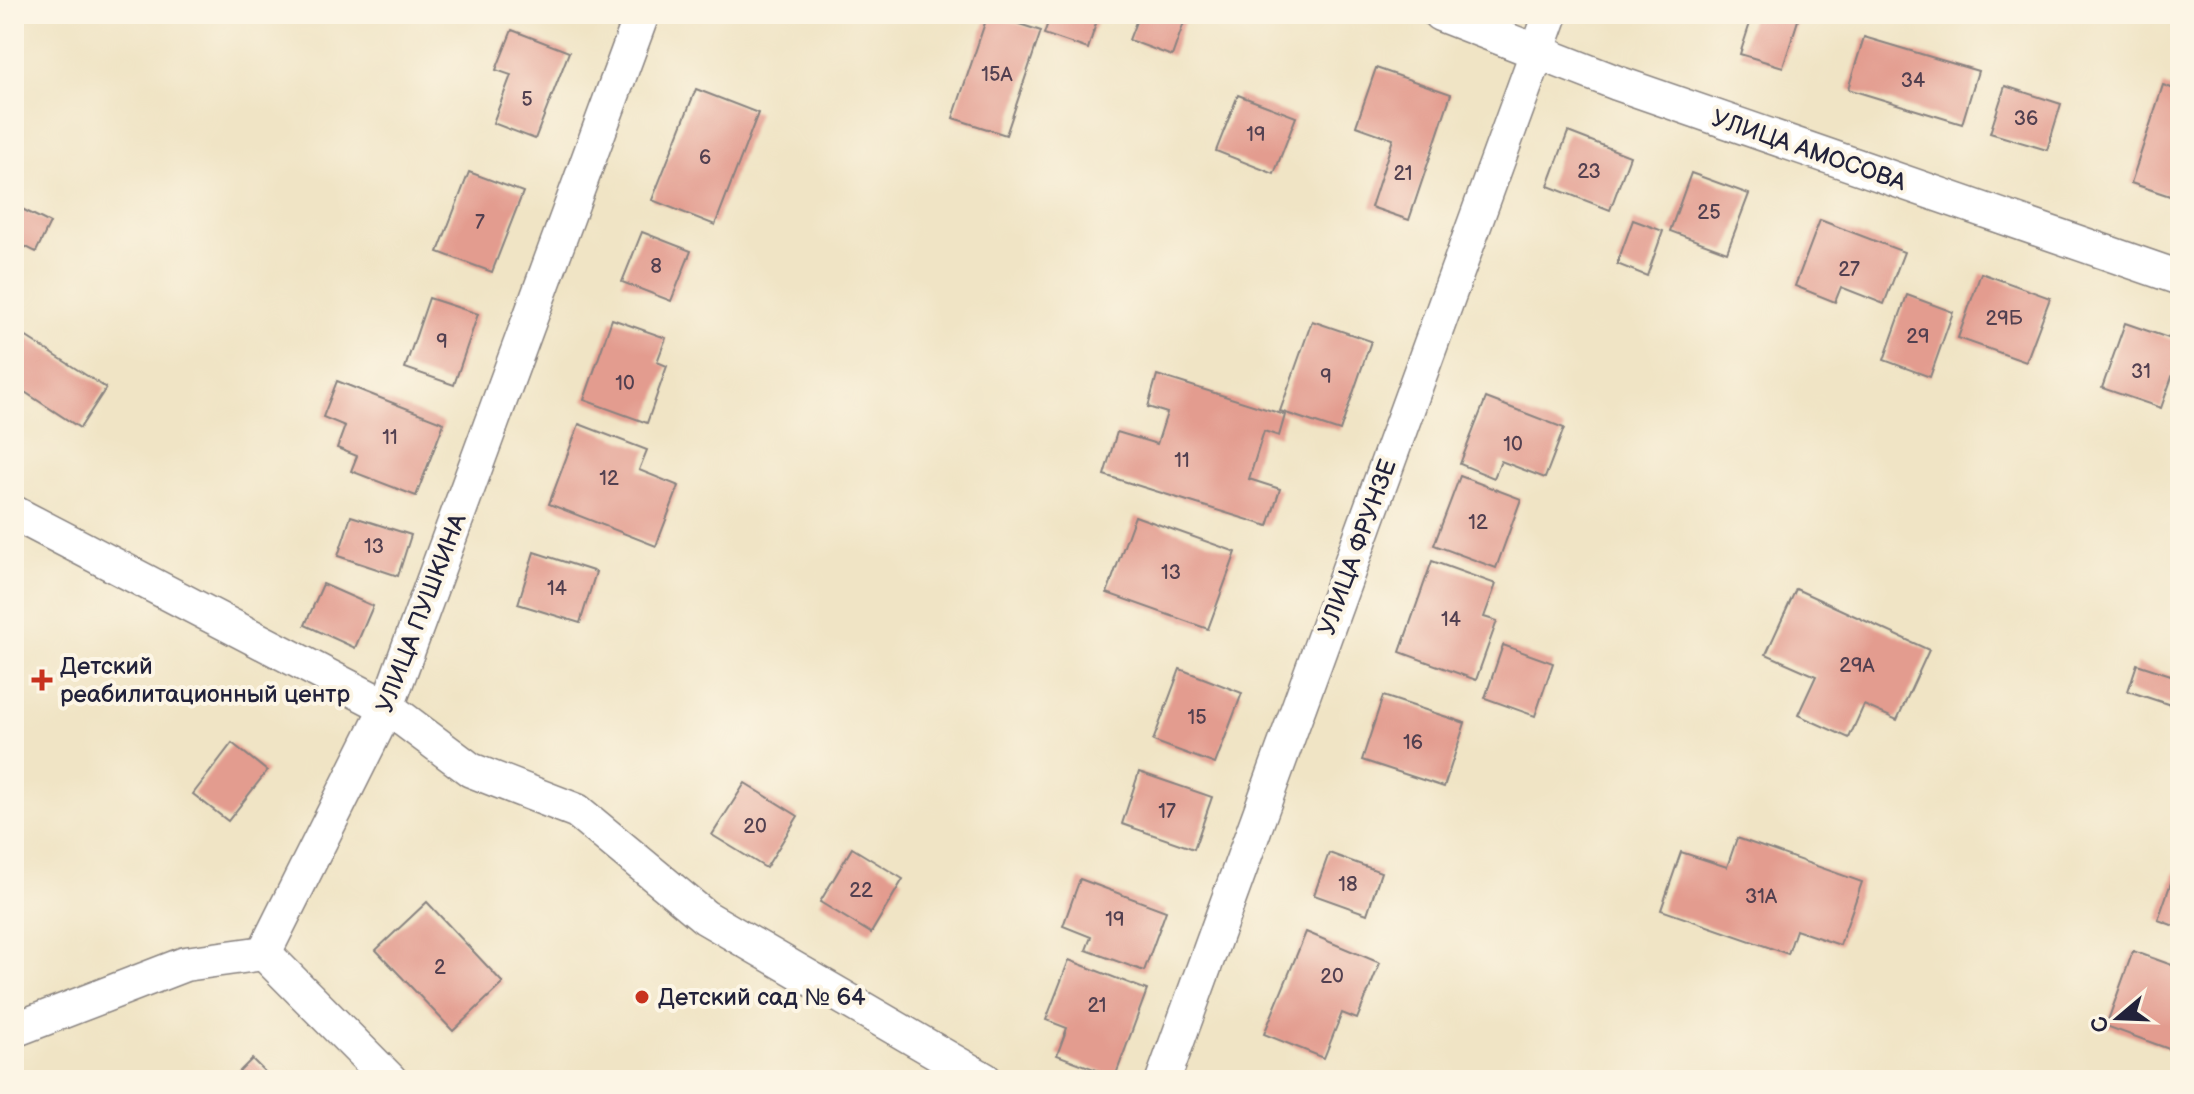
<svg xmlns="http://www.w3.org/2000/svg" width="2194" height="1094" font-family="'Balsamiq Sans',sans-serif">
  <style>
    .building { fill: #e39c8f }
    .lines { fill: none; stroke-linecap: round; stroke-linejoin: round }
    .street-casing { stroke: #898380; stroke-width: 37 }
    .street { stroke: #fff; stroke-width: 34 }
    .poi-dot { fill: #c8321e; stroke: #fcf5e5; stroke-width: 3 }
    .labels { text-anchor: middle; stroke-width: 8; stroke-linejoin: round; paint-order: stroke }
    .number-label { font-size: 20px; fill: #524050 }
    .street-label { font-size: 24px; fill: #22223b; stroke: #fcf5e5 }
    .poi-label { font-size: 24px; fill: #22223b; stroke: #fcf5e5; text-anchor: start }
  </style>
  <rect width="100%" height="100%" fill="#fcf5e5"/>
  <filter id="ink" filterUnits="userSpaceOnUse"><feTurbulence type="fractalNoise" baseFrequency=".0125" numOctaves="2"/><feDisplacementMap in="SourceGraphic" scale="16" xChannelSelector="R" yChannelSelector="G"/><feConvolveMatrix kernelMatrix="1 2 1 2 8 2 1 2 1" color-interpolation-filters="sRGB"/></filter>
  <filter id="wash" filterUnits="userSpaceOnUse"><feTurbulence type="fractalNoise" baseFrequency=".006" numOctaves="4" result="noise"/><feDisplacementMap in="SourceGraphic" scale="32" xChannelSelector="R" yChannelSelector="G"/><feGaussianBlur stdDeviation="1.8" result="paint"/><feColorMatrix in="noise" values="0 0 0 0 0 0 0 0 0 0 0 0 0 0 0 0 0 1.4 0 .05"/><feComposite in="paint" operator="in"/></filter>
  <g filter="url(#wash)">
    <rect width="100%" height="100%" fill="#f0e4c5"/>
    <g id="blocks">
      <!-- building -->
      <g class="building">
        <polygon points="988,14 1041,31 1006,135 953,118"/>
        <polygon points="1051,14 1099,14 1088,49 1044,34"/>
        <polygon points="1139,14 1187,14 1172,56 1129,40"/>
        <polygon points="1753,14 1800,14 1783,67 1740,54"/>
        <polygon points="512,30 569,52 535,139 493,123 511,75 496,70"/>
        <polygon points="1864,37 1978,71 1962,124 1848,89"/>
        <polygon points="1376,68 1451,94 1409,220 1371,207 1393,139 1356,126"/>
        <polygon points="2163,85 2180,91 2179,199 2131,183"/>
        <polygon points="2005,86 2061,104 2047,150 1990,133"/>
        <polygon points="696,89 758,113 715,225 652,200"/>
        <polygon points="1238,95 1296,117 1274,174 1216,151"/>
        <polygon points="1568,132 1630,156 1610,210 1548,186"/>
        <polygon points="469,172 523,192 492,272 438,252"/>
        <polygon points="1691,173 1749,194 1727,252 1670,231"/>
        <polygon points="14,205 50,223 36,252 14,241"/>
        <polygon points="1633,220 1663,231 1647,276 1617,264"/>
        <polygon points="1820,220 1904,252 1884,304 1841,287 1835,302 1795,286"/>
        <polygon points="642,232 691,251 671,301 622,282"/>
        <polygon points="1981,273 2050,298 2026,362 1958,338"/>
        <polygon points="1907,295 1953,312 1930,377 1884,360"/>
        <polygon points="429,298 478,314 454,385 405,368"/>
        <polygon points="612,319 666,338 657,362 667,366 647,423 584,400"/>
        <polygon points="1312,321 1371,341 1340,431 1280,411"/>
        <polygon points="2125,323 2180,342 2180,354 2161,408 2102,388"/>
        <polygon points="14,329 106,388 80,428 14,385"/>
        <polygon points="1157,375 1285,415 1279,436 1264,431 1249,479 1280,489 1268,526 1104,475 1117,432 1157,444 1167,413 1148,407"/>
        <polygon points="337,381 444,423 416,496 351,471 357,456 337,448 345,426 323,417"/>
        <polygon points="1486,398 1564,428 1545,478 1501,461 1494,478 1460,464"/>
        <polygon points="579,424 647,450 639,470 679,486 656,546 549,504"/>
        <polygon points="1460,476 1521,499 1496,568 1434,545"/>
        <polygon points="351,516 411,535 398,576 338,556"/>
        <polygon points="1135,516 1236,552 1208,629 1107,593"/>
        <polygon points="534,552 596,572 580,623 518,604"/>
        <polygon points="1432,561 1496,584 1484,617 1497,621 1476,680 1400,652"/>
        <polygon points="323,584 373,606 355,648 305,625"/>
        <polygon points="1796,589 1929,650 1897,720 1864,705 1849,738 1798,715 1816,676 1766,654"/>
        <polygon points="1503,645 1553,663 1535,716 1485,698"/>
        <polygon points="2137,664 2180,678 2180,708 2128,691"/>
        <polygon points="1180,669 1242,693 1215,764 1153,741"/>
        <polygon points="1383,696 1465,723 1444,787 1362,760"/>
        <polygon points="232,743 267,771 228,821 193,794"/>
        <polygon points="1139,772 1212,797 1194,849 1122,824"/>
        <polygon points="745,783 798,816 766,868 712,835"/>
        <polygon points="1737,838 1862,882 1840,945 1796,930 1788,954 1661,910 1681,852 1727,867"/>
        <polygon points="852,848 903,879 871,933 820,902"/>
        <polygon points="1329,853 1381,872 1367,914 1314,895"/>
        <polygon points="2175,871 2180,873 2180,928 2158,920"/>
        <polygon points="1080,879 1166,911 1144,971 1086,950 1091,937 1063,926"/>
        <polygon points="427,902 503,983 453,1031 376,950"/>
        <polygon points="1306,932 1380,963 1357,1019 1342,1013 1324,1058 1264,1034"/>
        <polygon points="2133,951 2180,968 2180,1053 2106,1026"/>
        <polygon points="1069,960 1147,990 1115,1077 1057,1055 1067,1028 1046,1020"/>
        <polygon points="252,1059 273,1080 231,1080"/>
      </g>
    </g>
  </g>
  <g filter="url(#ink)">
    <use href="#blocks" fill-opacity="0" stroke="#898380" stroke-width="2"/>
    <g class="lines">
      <defs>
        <g id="street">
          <polyline points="1440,14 1617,83 2180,278"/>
          <polyline points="14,513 387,707 471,770 577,811 705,917 985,1080"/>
          <polyline points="264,953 387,707 642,14"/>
          <polyline points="264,953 390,1080"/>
          <polyline points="14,1030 185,964 264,953"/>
          <polyline points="1163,1080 1551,14"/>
        </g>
      </defs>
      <!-- street casing -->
      <use href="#street" class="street-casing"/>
      <!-- street -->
      <use href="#street" class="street"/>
    </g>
  </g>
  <!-- markers -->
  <g class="poi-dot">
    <path d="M38 668h8v8h8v8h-8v8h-8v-8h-8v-8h8z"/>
    <circle cx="642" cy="997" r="8"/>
  </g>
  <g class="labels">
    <!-- number labels -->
    <g class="number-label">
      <text x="997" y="81">15А</text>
      <text x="1913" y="87">34</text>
      <text x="527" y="106">5</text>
      <text x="2026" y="125">36</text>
      <text x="1256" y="141">19</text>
      <text x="705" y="164">6</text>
      <text x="1589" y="178">23</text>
      <text x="1403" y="180">21</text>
      <text x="1709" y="219">25</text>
      <text x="480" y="229">7</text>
      <text x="656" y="273">8</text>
      <text x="1849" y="276">27</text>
      <text x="2004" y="325">29Б</text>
      <text x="1918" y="343">29</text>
      <text x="442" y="348">9</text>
      <text x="2141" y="378">31</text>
      <text x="1326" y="383">9</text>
      <text x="625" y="390">10</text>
      <text x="390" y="444">11</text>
      <text x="1513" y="451">10</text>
      <text x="1182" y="467">11</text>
      <text x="609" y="485">12</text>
      <text x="1478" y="529">12</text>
      <text x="374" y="553">13</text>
      <text x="1171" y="579">13</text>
      <text x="557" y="595">14</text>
      <text x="1451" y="626">14</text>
      <text x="1857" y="672">29А</text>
      <text x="1197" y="724">15</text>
      <text x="1413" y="749">16</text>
      <text x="1167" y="818">17</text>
      <text x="755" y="833">20</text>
      <text x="1348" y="891">18</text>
      <text x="861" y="897">22</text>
      <text x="1761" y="903">31А</text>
      <text x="1115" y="926">19</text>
      <text x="440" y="974">2</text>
      <text x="1332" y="983">20</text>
      <text x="1097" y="1012">21</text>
    </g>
    <!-- street labels -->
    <g class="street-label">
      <text transform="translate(1809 150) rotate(19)" y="8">УЛИЦА АМОСОВА</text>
      <text transform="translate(1357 547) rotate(-70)" y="8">УЛИЦА ФРУНЗЕ</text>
      <text transform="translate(421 613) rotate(-69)" y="8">УЛИЦА ПУШКИНА</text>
    </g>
    <!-- poi labels -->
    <g class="poi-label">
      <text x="60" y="674">Детский<tspan x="60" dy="28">реабилитационный центр</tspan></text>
      <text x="658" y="1005">Детский сад № 64</text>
    </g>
  </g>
  <!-- margin -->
  <rect width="2194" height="1094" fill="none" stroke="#fcf5e5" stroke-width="48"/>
  <!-- north arrow -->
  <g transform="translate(2118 1018) rotate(251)" stroke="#fcf5e5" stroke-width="6" paint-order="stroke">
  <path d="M0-6L14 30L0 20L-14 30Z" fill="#22223b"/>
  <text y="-12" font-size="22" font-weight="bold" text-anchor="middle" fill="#22223b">С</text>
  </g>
</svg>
